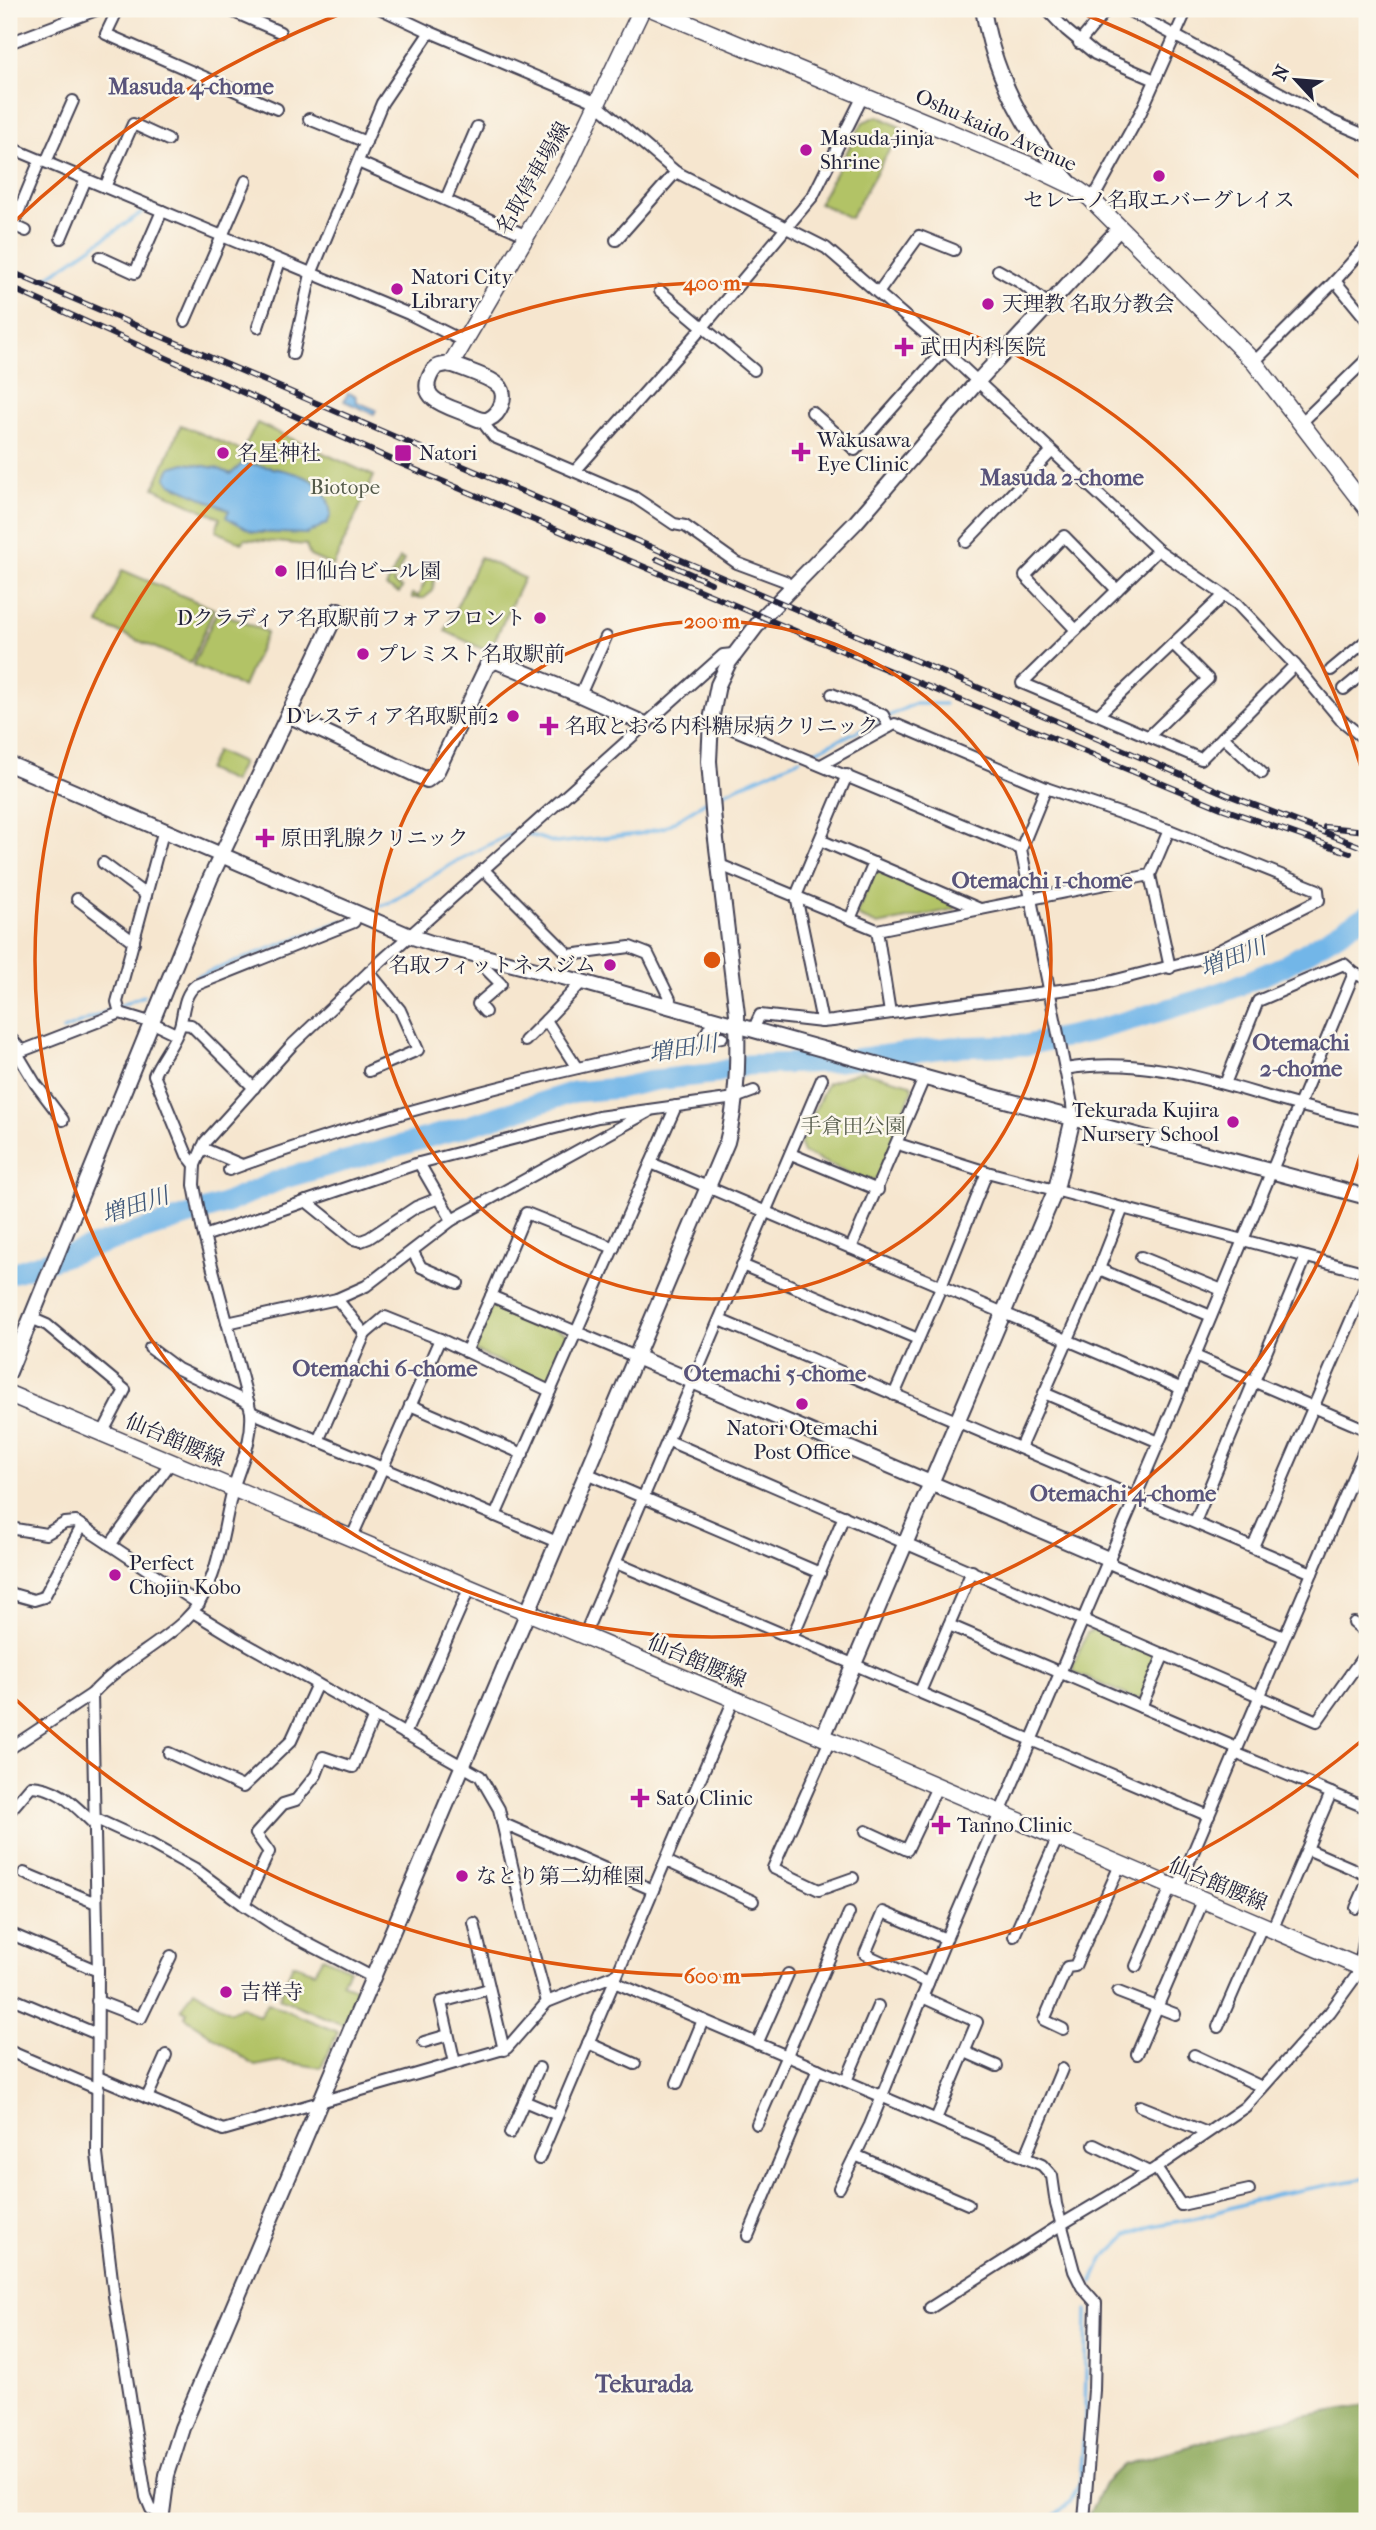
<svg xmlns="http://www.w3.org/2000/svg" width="1376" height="2530" font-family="'IM FELL French Canon','Noto Serif JP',serif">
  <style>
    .green { fill: #b2c366; stroke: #6a7250; stroke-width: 2; fill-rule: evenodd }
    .forest { fill: #8da95b; stroke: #58664b; stroke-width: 2 }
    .water { fill: #72b6e8; stroke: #4a6c92; stroke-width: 2 }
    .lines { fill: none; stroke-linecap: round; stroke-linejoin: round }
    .stream { stroke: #72b6e8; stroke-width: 3.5 }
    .river { stroke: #72b6e8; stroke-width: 21 }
    .minor-casing { stroke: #423f51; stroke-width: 14 }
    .tertiary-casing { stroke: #423f51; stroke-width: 18 }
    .secondary-casing { stroke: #423f51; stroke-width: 19 }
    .minor { stroke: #fff; stroke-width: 10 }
    .tertiary { stroke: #fff; stroke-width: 14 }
    .secondary { stroke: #fff; stroke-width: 16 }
    .rail-casing { stroke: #22223b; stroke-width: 6 }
    .rail { stroke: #fbf7ec; stroke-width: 3.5; stroke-dasharray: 10; stroke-linecap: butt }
    .ring { fill: none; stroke: #de560e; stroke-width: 3.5 }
    .poi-dot { fill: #b5179e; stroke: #fbf7ec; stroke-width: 2.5 }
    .labels { text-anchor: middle; stroke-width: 5; stroke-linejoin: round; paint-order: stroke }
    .street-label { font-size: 21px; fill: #22223b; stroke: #fbf7ec }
    .poi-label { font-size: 21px; fill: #22223b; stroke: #fbf7ec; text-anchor: start }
    .park-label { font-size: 21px; fill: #545a4a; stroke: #fbf7ec }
    .neighbourhood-label { font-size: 23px; font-weight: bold; fill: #59547b; stroke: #fbf7ec }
    .water-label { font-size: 23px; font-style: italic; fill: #3e5678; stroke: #fbf7ec }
    .quarter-label { font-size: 24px; font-weight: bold; fill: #59547b; stroke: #fbf7ec }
    .centre { fill: #de560e; stroke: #fbf7ec; stroke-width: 3.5 }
    .ring-label { font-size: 21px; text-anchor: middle; font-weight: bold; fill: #de560e; stroke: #fbf7ec; stroke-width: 5; stroke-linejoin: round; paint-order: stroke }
  </style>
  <rect width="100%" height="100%" fill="#fbf7ec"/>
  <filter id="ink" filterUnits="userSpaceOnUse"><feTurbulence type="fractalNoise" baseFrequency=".0143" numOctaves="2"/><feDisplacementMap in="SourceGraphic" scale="14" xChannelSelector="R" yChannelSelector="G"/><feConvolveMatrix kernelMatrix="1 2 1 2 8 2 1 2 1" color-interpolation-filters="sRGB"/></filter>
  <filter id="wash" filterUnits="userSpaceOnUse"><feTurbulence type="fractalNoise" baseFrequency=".00686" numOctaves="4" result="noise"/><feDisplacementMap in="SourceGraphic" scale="28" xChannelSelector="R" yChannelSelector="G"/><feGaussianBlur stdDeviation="1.57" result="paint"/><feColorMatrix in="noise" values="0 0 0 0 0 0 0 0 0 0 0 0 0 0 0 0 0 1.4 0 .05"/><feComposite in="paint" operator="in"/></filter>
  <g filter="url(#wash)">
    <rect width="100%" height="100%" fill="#f6e6cf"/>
    <!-- green -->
    <g class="green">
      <polygon points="878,116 902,128 850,218 819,203 863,122"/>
      <path d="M257 423 374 476 333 566 310 556 306 545 245 539 242 543 216 531 220 518 154 488 181 425 242 451ZM185 463 216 468 231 474 243 463C262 466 305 472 319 486 325 492 327 499 330 506L273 532 261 533 229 510 172 484 166 478Z"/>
      <polygon points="480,557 524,578 489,652 445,631"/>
      <polygon points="400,558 404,560 393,583 402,588 399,593 386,587"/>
      <polygon points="425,569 434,578 433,591 424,598 412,598 412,594 418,596 428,576 422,572"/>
      <polygon points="122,570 214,609 191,663 99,624"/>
      <polygon points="217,611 267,632 243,687 193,665"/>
      <polygon points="216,751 242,763 233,782 207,770"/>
      <polygon points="881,870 955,902 955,909 878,925 859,917 857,912 874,874"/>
      <polygon points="861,1071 911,1084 912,1090 879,1176 870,1182 803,1153 800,1144 827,1083"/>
      <polygon points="493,1303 566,1333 569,1340 551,1378 544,1382 475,1351 474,1346"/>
      <polygon points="1095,1629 1156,1655 1158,1660 1142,1697 1136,1699 1075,1673 1073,1666 1087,1633"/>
      <polygon points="323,1957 349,1969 342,1983 358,1989 343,2025 279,1998 293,1964 314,1972"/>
      <polygon points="194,1990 230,2012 241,2006 259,2016 268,2003 338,2032 321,2068 281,2061 255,2066 185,2017 187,2012 181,2009"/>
    </g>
    <!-- forest -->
    <polygon class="forest" points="1367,2405 1367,2521 1090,2521 1088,2516 1104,2483 1123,2465 1280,2420"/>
    <!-- water -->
    <g class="water">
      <polygon points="348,393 355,395 357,402 376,410 374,414 344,401"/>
      <path d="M185 463 216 468 231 474 243 463C262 466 303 471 318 485 326 492 330 505 331 515L327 523 307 534 253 532 226 517 229 510 171 484 166 478 171 467Z"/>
    </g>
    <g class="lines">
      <!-- stream -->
      <g class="stream">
        <polyline points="45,279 144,211"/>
        <polyline points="807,755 914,704 945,704"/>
        <polyline points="717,796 800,759"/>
        <polyline points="527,834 556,843 639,834 665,827 707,801"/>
        <polyline points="380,906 389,903 460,859 519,830"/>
        <polyline points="196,977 342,921"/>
        <polyline points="63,1030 143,996"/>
        <polyline points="1093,2282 1103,2259 1128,2235 1152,2226 1196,2218 1274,2195 1367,2178"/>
        <polyline points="1048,2521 1070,2502 1080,2483 1085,2421 1087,2310"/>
      </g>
      <!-- river -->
      <polyline class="river" points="9,1274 224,1204 282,1179 468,1126 574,1092 619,1088 656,1080 710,1074 747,1065 830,1062 952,1047 1026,1045 1089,1032 1199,1000 1233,988 1284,966 1367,915"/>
    </g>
  </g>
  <g filter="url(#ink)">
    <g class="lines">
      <defs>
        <g id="minor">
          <polyline points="118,9 106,34 277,109"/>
          <polyline points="227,9 280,32"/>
          <polyline points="381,9 430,32 584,97 593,101 676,172 826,248 944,350 1158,550 1237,604 1295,665 1340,719 1367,741"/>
          <polyline points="1046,9 1066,30 1095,54 1155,80"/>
          <polyline points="1126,9 1332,121 1367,136"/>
          <polyline points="9,43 99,9"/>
          <polyline points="1079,43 1107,9"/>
          <polyline points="309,119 366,142"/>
          <polyline points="9,147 409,314 463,341"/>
          <polyline points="46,162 73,101"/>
          <polyline points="358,162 525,235"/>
          <polyline points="105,187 133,124 168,140"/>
          <polyline points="1090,198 1098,190 1141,112 1187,9"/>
          <polyline points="446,199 477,127"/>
          <polyline points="26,231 13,225 40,160"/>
          <polyline points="61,238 86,179"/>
          <polyline points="616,240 676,172"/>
          <polyline points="100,257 135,273 162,211"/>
          <polyline points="998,270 1021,283 1048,304"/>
          <polyline points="1335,281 1367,320"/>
          <polyline points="660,291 754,370"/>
          <polyline points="878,293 919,236 954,250"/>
          <polyline points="185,321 246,181"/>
          <polyline points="258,327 280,261"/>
          <polyline points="293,354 311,274 382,103 430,32"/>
          <polyline points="1254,362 1335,281 1367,245"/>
          <polyline points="812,412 855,450 944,350"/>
          <polyline points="481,420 494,437 634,497 674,524 685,526 737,563 785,581 792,589"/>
          <polyline points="1302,422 1367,359"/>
          <polyline points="576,470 703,327 813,196 863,96"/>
          <polyline points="966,542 1051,452"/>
          <polyline points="1158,550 1022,683 1098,715 1223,596"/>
          <polyline points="1076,630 1025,576 1064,536 1117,590"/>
          <polyline points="1331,670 1367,640"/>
          <polyline points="1344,689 1367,670"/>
          <polyline points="832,694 883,715 889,727"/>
          <polyline points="580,695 606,637"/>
          <polyline points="1098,715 1201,759 1295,665"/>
          <polyline points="711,720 1021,849 1072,1104 1073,1118"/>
          <polyline points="1148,737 1208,679 1173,644"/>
          <polyline points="1223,737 1262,773"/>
          <polyline points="1169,830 1150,875 1170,968"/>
          <polyline points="820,840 980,909"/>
          <polyline points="1021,849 1046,788"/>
          <polyline points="103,863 146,895"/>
          <polyline points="720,865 877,930 1150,875"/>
          <polyline points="483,869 569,955 630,947 648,954 670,999 669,1006"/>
          <polyline points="77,899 134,942"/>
          <polyline points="850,919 874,863"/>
          <polyline points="877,930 890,1013"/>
          <polyline points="369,972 400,1010 418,1050 369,1071"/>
          <polyline points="485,1012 478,1004 501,984 484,967 486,956"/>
          <polyline points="120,1013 117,1002 164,829"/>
          <polyline points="822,1022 796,896 847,775"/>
          <polyline points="181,1024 191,1025 254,1088"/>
          <polyline points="753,1030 760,1015 822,1022 833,1021 1097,985 1206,957 1319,900 1318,890 1169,830 1046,788 895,724 821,765"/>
          <polyline points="9,1036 22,1051"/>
          <polyline points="525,1041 546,1020"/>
          <polyline points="701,1042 715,1018"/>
          <polyline points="17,1053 35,1083 63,1120"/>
          <polyline points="9,1056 120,1013 153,1023 176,1034"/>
          <polyline points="577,1068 546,1020 582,982"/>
          <path d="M1065 1069C1137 1056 1204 1078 1272 1098 1304 1107 1335 1115 1367 1122"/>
          <polyline points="1225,1084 1258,1001 1344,964 1354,973 1367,979"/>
          <polyline points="898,1144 987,1172 1367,1273"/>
          <polyline points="202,1148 242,1165"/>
          <polyline points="791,1154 878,1190"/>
          <polyline points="419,1163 452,1220"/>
          <polyline points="651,1163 1180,1388"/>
          <path d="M195 1165 187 1155 154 1075C161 1058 175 1043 180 1026 184 1012 183 995 196 985L354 922 358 913"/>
          <path d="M229 1170C389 1111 555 1070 722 1037"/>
          <polyline points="306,1201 353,1239 361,1241 369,1238 416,1207 439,1198"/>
          <polyline points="204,1236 419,1163 598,1117 735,1098 754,1091"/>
          <polyline points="851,1248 925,1076"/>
          <polyline points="413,1252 421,1267 458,1283"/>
          <polyline points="1141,1257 1222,1290"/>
          <polyline points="742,1265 918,1339"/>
          <polyline points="1099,1269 1211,1316"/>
          <polyline points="491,1296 526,1213 614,1248"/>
          <polyline points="337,1299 366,1286 452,1220 648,1112"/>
          <polyline points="31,1318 47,1325 125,1390 103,1432"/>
          <polyline points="720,1320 1312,1573"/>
          <polyline points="227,1323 337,1299 365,1334 385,1317 440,1339 550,1391"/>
          <polyline points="150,1348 178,1369 249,1403"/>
          <polyline points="466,1352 491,1296 636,1357"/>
          <polyline points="1195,1356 1367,1430"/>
          <polyline points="1044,1393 1159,1442"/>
          <polyline points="894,1395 941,1287 987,1172"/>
          <polyline points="410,1405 523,1454"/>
          <polyline points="251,1412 557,1542"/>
          <polyline points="318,1441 365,1334"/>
          <polyline points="669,1441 1317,1721 1367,1651"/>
          <polyline points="1020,1448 1099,1269 1123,1208"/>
          <polyline points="586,1473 820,1573"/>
          <polyline points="495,1516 676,1106"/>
          <polyline points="1195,1522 1306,1257"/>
          <polyline points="9,1528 46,1534 65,1523 76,1522 199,1604"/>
          <polyline points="351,1539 440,1339"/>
          <polyline points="110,1545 172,1461"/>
          <polyline points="1253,1547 1367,1283"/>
          <polyline points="1108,1559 1113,1565 1284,1637"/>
          <polyline points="616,1563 1209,1816"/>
          <polyline points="9,1593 34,1600 44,1597 82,1526"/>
          <polyline points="193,1612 234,1637 480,1776 499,1809 527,1930 547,2002 617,1974"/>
          <polyline points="1354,1623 1367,1633"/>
          <polyline points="949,1625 1237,1748"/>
          <polyline points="584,1636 822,1079"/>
          <polyline points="792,1638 844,1516"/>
          <polyline points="920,1692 972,1571"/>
          <polyline points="92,1694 98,1971 97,2154 114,2296 146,2497 151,2509 161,2514"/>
          <polyline points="1141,1707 1164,1654"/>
          <polyline points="405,1734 469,1589"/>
          <polyline points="830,1740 773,1868 819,1890 853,1878"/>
          <path d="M9 1749 92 1694C118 1665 155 1648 184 1621 220 1587 221 1534 233 1489 241 1462 253 1441 251 1412L203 1232 194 1185 195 1165 205 1142 292 1045 369 972 723 655 733 654"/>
          <polyline points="169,1753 243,1787 291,1741 317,1684"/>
          <polyline points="1235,1753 1331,1793 1272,1930"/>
          <polyline points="1331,1793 1367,1808"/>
          <path d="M9 1812 31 1786C59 1787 75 1806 94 1824"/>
          <polyline points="94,1818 151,1844 194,1868 244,1905"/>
          <polyline points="504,1824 653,1890"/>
          <polyline points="866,1831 907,1850 937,1787"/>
          <polyline points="1307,1849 1365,1874"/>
          <polyline points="666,1861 753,1901"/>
          <polyline points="24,1873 96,1903"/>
          <polyline points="1177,1890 1367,1444"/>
          <polyline points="1356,1908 1367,1883"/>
          <polyline points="474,1923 504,2050"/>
          <polyline points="9,1933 98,1971"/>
          <polyline points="1014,1936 1057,1839"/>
          <polyline points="1136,1966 1171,1887"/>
          <polyline points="372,1977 280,1929 244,1905 269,1852 256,1834 283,1804 296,1800 316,1775 323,1757 353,1767 374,1716"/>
          <polyline points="614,1982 1042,2165 1052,2176 1056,2204 1074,2271 1082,2287 1096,2303 1094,2390 1084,2521"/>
          <polyline points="928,1983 865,1954 883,1912 946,1939"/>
          <polyline points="1118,1992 1175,2014"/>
          <polyline points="9,1997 97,2034"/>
          <polyline points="922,1997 977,2022 936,2119"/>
          <polyline points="97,2001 141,2018 171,1956"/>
          <polyline points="1218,2027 1262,1926"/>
          <polyline points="1063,2029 1044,2020 1067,1967 1075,1966 1120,1865"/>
          <polyline points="424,2042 448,2035"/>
          <polyline points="588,2043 635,2064"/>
          <polyline points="757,2044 788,1974"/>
          <polyline points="9,2051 98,2089"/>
          <polyline points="965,2052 997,2066"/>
          <polyline points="1137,2054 1203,1901"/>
          <polyline points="1194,2055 1262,2087"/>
          <polyline points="455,2063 441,2002 489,1989"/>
          <polyline points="98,2077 223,2130 507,2048 547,2002"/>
          <polyline points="846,2081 878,2006"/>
          <polyline points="677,2083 703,2020"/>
          <polyline points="147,2098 166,2055"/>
          <polyline points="524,2101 557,2115"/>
          <polyline points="1140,2106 1205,2132"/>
          <polyline points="757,2124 849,1913"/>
          <polyline points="510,2133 539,2068"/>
          <polyline points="1094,2145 1149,2172"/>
          <polyline points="855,2155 968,2204"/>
          <polyline points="1025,2158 1062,2069"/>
          <polyline points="539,2159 734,1699"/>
          <polyline points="1156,2168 1181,2205 1249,2190"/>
          <polyline points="839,2188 870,2125 946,1939 1159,1442 1354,973"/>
          <polyline points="748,2236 818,2069"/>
          <polyline points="930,2308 1062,2224 1156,2168 1245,2107 1330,2012 1362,1968"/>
        </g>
        <g id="tertiary">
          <path d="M983 9C994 75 1026 135 1072 185"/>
          <path d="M451 364C463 369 493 378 500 387 507 397 500 414 489 419 482 422 475 418 469 415 451 407 418 401 430 376 435 365 440 365 451 364Z"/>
          <polyline points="288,715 427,780 436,773 487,666 496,661 580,695 645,724"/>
          <polyline points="9,764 410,936 431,943 582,982 994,1097 1367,1197"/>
          <polyline points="636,1357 1108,1559"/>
          <polyline points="9,1372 210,879 338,610"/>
          <polyline points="823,1737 1056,1189 1073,1118"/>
          <polyline points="1362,1968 1367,1934"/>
          <path d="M161 2521 167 2475 182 2428 727 1142C738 1100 738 1057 737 1014L714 823 709 761 711 720 718 685 729 662 764 616 856 522 978 381 1120 228"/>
        </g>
        <g id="secondary">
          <polyline points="653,9 1029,165 1073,186 1090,198 1254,362 1367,509"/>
          <polyline points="451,364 568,165 642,9"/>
          <polyline points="9,1394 734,1699 1367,1970"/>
        </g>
      </defs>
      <!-- minor casing -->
      <use href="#minor" class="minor-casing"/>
      <!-- tertiary casing -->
      <use href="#tertiary" class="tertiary-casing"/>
      <!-- secondary casing -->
      <use href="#secondary" class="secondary-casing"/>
      <!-- minor -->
      <use href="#minor" class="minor"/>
      <!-- tertiary -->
      <use href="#tertiary" class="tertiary"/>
      <!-- secondary -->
      <use href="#secondary" class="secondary"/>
      <defs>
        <g id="rail">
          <polyline points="9,271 1226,794 1367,849"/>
          <polyline points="9,287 397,462 878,666 1221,808 1350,853"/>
          <polyline points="657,559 711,583"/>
          <polyline points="1325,827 1367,831"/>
        </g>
      </defs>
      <!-- rail casing -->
      <use href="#rail" class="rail-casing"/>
      <!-- rail -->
      <use href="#rail" class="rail"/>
    </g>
  </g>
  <!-- distance rings -->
  <g class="ring">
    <circle cx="712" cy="960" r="339"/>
    <path d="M1366 1135A677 677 0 1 1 1366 785"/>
    <path d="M1365 1738A1016 1016 0 0 1 13 1697M13 223A1016 1016 0 0 1 348 11M1076 11A1016 1016 0 0 1 1365 182"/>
  </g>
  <!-- markers -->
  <g class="poi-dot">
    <circle cx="806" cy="150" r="7"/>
    <circle cx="1159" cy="176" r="7"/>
    <circle cx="397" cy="289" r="7"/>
    <circle cx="988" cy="304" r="7"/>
    <path d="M900.5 336.5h7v7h7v7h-7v7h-7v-7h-7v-7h7z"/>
    <path d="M797.5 441.5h7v7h7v7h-7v7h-7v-7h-7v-7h7z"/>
    <circle cx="223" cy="453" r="7"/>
    <rect x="394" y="444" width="18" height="18" rx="3.5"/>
    <circle cx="281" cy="571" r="7"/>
    <circle cx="540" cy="618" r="7"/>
    <circle cx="363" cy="654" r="7"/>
    <circle cx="513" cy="716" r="7"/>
    <path d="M545.5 715.5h7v7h7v7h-7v7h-7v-7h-7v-7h7z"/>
    <path d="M261.5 827.5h7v7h7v7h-7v7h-7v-7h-7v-7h7z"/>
    <circle cx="610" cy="965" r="7"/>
    <circle cx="1233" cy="1122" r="7"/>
    <circle cx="802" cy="1404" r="7"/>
    <circle cx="115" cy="1575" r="7"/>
    <path d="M636.5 1787.5h7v7h7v7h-7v7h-7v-7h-7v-7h7z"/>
    <path d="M937.5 1814.5h7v7h7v7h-7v7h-7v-7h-7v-7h7z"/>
    <circle cx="462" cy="1876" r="7"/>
    <circle cx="226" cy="1992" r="7"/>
  </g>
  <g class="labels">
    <!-- street labels -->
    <g class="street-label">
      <text transform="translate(996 130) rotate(24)" y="7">Oshu-kaido Avenue</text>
      <text transform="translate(533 178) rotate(-60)" y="7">名取停車場線</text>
      <text transform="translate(175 1440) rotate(23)" y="7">仙台館腰線</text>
      <text transform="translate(697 1661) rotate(23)" y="7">仙台館腰線</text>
      <text transform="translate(1218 1884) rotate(23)" y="7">仙台館腰線</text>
    </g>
    <!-- poi labels -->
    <g class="poi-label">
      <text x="820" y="145">Masuda-jinja<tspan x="820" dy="24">Shrine</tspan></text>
      <text x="1159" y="207" text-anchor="middle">セレーノ名取エバーグレイス</text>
      <text x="411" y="284">Natori City<tspan x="411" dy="24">Library</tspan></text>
      <text x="1002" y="311">天理教 名取分教会</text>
      <text x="920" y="354">武田内科医院</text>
      <text x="817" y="447">Wakusawa<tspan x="817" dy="24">Eye Clinic</tspan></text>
      <text x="237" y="460">名星神社</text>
      <text x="419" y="460">Natori</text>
      <text x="295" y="578">旧仙台ビール園</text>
      <text x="526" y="625" text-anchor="end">Dクラディア名取駅前フォアフロント</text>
      <text x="377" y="661">プレミスト名取駅前</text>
      <text x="499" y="723" text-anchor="end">Dレスティア名取駅前2</text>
      <text x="565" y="733">名取とおる内科糖尿病クリニック</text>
      <text x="281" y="845">原田乳腺クリニック</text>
      <text x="596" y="972" text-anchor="end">名取フィットネスジム</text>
      <text x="1219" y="1117" text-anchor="end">Tekurada Kujira<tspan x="1219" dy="24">Nursery School</tspan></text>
      <text x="802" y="1435" text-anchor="middle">Natori Otemachi<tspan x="802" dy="24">Post Office</tspan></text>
      <text x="129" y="1570">Perfect<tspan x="129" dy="24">Chojin Kobo</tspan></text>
      <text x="656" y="1805">Sato Clinic</text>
      <text x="957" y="1832">Tanno Clinic</text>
      <text x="476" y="1883">なとり第二幼稚園</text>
      <text x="240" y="1999">吉祥寺</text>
    </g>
    <!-- park labels -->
    <g class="park-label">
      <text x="345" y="494">Biotope</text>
      <text x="853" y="1133">手倉田公園</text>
    </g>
    <!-- neighbourhood labels -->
    <g class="neighbourhood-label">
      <text x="191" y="94">Masuda 4-chome</text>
      <text x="1062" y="485">Masuda 2-chome</text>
      <text x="1042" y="888">Otemachi 1-chome</text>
      <text x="1301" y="1050">Otemachi<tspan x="1301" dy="26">2-chome</tspan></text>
      <text x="385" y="1376">Otemachi 6-chome</text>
      <text x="775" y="1381">Otemachi 5-chome</text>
      <text x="1123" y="1501">Otemachi 4-chome</text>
    </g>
    <!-- water labels -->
    <g class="water-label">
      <text transform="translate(1233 957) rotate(-21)" y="8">増田川</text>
      <text transform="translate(683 1048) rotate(-9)" y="8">増田川</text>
      <text transform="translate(135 1205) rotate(-18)" y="8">増田川</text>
    </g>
    <!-- quarter labels -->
    <g class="quarter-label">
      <text x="644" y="2392">Tekurada</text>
    </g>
  </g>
  <circle cx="712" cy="960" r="10" class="centre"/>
  <g class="ring-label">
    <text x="712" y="290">400 m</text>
    <text x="712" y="628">200 m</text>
    <text x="712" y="1983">600 m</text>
  </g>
  <!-- margin -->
  <rect width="1376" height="2530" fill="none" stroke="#fbf7ec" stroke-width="35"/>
  <!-- north arrow -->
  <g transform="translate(1296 80) rotate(296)" stroke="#fbf7ec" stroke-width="5" paint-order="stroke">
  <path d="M0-5L12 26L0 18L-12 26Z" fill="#22223b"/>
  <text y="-10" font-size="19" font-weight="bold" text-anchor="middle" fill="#22223b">N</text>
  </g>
</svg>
